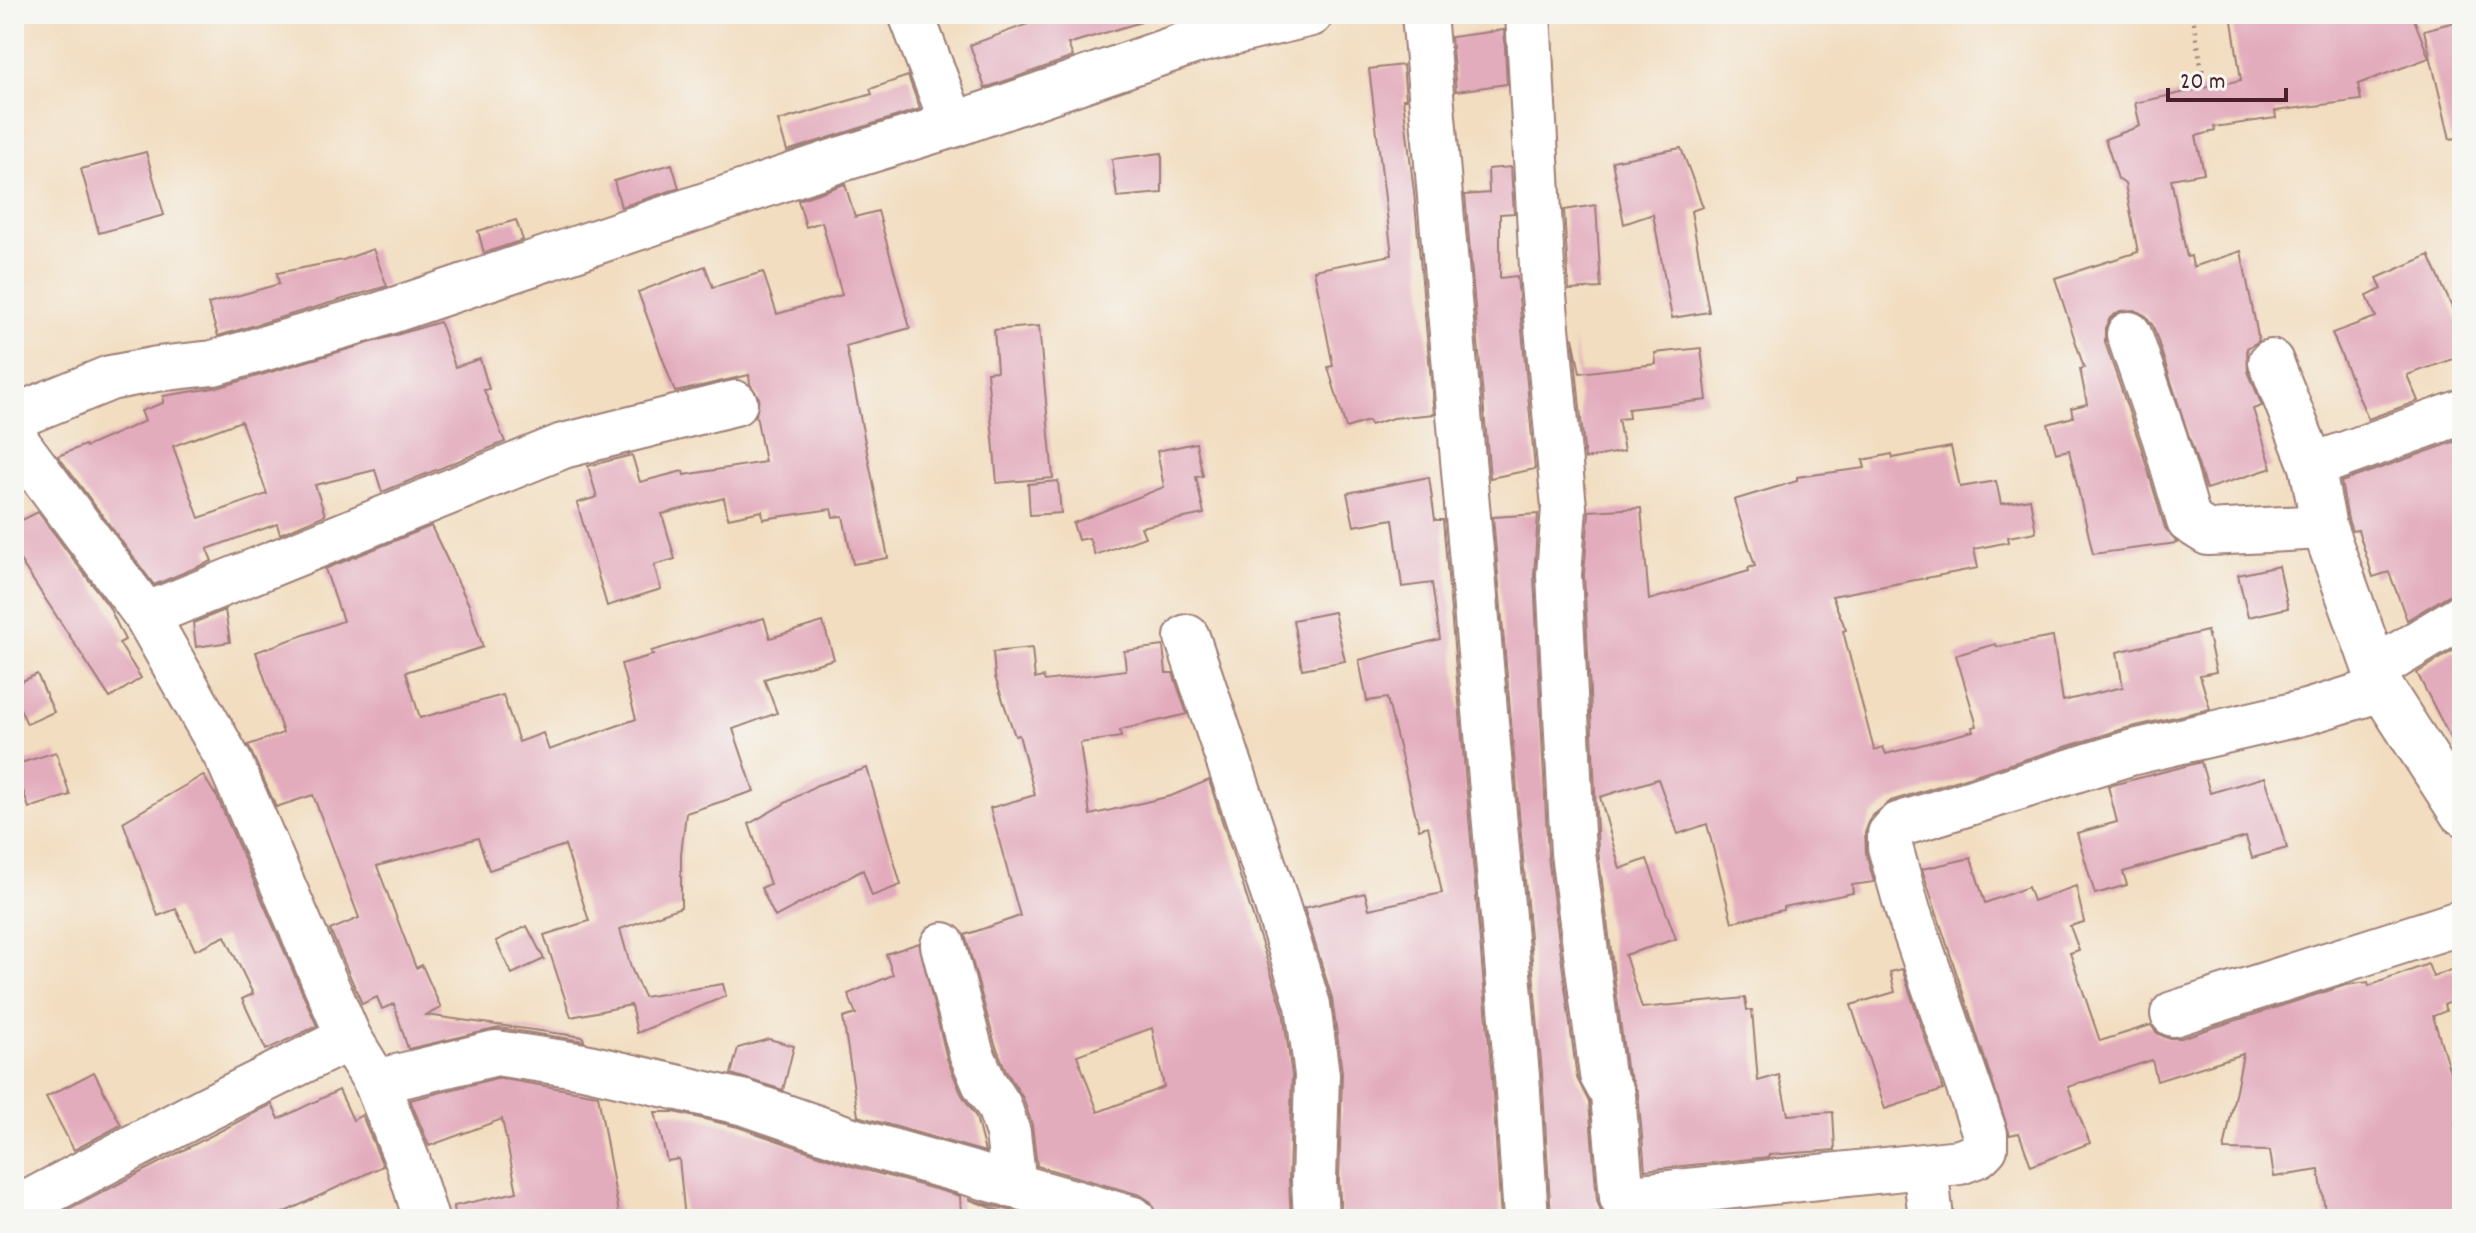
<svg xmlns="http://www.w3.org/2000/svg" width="2476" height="1233" font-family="Dekko,sans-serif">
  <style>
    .building { fill: #e3acbd; fill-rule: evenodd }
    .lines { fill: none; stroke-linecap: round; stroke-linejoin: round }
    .minor-casing { stroke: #9e7e76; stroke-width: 48 }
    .path { stroke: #9e7e76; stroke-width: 5; stroke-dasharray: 2 6; stroke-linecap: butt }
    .minor { stroke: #fff; stroke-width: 44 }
  </style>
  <rect width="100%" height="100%" fill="#f6f6f2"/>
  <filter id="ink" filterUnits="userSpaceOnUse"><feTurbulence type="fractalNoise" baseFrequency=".0125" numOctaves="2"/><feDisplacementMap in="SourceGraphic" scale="16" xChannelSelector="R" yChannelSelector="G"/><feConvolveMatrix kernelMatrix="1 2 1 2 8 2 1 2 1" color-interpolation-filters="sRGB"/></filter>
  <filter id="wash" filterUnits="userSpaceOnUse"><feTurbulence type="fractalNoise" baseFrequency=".006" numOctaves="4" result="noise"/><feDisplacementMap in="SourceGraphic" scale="32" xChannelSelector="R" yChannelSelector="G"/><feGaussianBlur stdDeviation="1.8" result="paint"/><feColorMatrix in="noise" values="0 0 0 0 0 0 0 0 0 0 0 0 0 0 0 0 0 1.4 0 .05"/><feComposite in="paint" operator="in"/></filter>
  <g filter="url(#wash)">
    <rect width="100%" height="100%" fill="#f2ddc0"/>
    <g id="blocks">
      <!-- building -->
      <g class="building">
        <polygon points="1055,14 1140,14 1141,22 1068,44 1073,57 985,88 970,45"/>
        <polygon points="2231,14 2412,14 2429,58 2358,84 2361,100 2275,111 2276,118 2214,127 2215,131 2196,136 2204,173 2171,179 2187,257 2191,256 2193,267 2241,251 2259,341 2247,348 2248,371 2262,406 2253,409 2272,468 2206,489 2153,326 2146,316 2135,310 2120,311 2110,318 2105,328 2105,342 2141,447 2165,528 2177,543 2093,554 2069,450 2056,453 2048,424 2073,417 2071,408 2087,404 2080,369 2084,368 2055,278 2138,252 2125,184 2118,179 2105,139 2140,126 2135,103 2241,80"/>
        <polygon points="2462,20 2462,137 2450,139 2424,30"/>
        <polygon points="1504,30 1507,84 1456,91 1451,37"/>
        <polygon points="1403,65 1406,99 1403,99 1414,192 1434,414 1393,418 1370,425 1368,421 1346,428 1328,367 1333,366 1314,270 1392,255 1369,69"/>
        <polygon points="908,76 920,109 787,151 778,121 872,94 870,89"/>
        <polygon points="1681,148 1703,207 1691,211 1709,312 1672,318 1653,214 1624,224 1612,161"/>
        <polygon points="146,152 164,215 99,233 81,169"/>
        <polygon points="1162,153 1162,193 1117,197 1112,159"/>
        <polygon points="672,164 679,188 621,207 614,181"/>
        <polygon points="1511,167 1514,213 1500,214 1500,278 1517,276 1535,469 1490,478 1465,195 1489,193 1488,169"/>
        <polygon points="845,184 855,217 878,211 910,328 846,346 888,558 853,564 843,516 833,517 831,509 763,519 762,511 728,518 724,498 662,514 675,559 654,565 661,589 607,606 577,503 597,497 588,466 632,455 640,482 683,471 684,475 765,462 756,415 759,398 750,384 749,375 675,392 638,292 705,266 713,287 763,272 777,314 842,295 822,222 806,227 798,200"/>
        <polygon points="1596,205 1601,288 1569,290 1564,210"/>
        <polygon points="516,220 523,240 484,253 478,231"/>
        <polygon points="373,249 387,286 218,336 208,304 279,284 277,273 343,260"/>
        <polygon points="2429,255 2462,330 2462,356 2407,375 2418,401 2368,419 2332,333 2376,317 2367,296 2382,289 2377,278"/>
        <path d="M440 322 455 367 480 359 489 389 484 390 505 442 382 492 375 470 315 485 325 515 280 534 277 524 207 549 212 561 154 585 58 456 85 445 86 447 145 421 141 411 163 403V396L220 387ZM241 421 267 494 199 518 173 446Z"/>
        <polygon points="1039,326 1053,478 997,483 987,372 997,371 994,330"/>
        <polygon points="1573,337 1580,373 1656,364 1655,353 1701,348 1707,400 1628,409 1629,418 1618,419 1624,451 1585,459"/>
        <polygon points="2462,439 2462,591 2449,595 2407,620 2389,572 2373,577 2358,530 2352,531 2348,520 2341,482"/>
        <polygon points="1196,443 1203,476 1196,477 1204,514 1141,527 1145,537 1095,555 1089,538 1078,540 1073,523 1164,487 1157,451"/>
        <polygon points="1951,447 1960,487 1996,481 2001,504 2030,499 2036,532 2008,537 2009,542 1974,549 1978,568 1832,596 1846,630 1843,631 1874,750 1883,747 1886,754 1973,731 1972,727 1977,726 1956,655 1996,644 1997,647 2053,637 2063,701 2123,687 2117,652 2207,631 2216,672 2200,675 2210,709 2123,729 1891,801 1871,817 1865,833 1866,853 1874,882 1852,885 1853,893 1783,907 1783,910 1732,922 1707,824 1678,834 1658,779 1600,797 1620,869 1647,859 1676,939 1625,955 1642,1008 1745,998 1747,1010 1752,1010 1758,1081 1779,1075 1788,1115 1833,1112 1835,1150 1769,1155 1769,1157 1645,1170 1638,1093 1626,1067 1598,851 1584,575 1589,511 1641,508 1649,600 1749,571 1748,568 1755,566 1734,500 1797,481 1797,477 1865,468 1863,460 1892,454 1893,458"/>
        <polygon points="1429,477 1435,520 1443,520 1492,1078 1501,1219 1465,1219 1465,1216 1430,1219 1429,1215 1341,1219 1339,1181 1342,1072 1332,998 1304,908 1365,893 1369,909 1442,893 1428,826 1419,829 1387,698 1367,701 1359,660 1440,639 1432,583 1402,587 1393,519 1354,526 1347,493"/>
        <polygon points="1058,481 1061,513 1030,515 1028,484"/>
        <polygon points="38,512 109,607 125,640 119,643 141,678 110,698 14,551 14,524"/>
        <polygon points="1538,514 1534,576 1548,856 1577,1078 1589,1102 1597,1200 1601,1212 1609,1219 1551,1219 1542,1074 1493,517"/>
        <polygon points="431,526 469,605 483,647 406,672 420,718 503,695 519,742 543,733 549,750 636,719 621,664 653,655 651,651 764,618 770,638 823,622 834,659 764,679 777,713 733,729 754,791 686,813 681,854 681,907 620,929 631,968 644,997 723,984 726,996 637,1033 631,1005 571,1017 544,935 589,921 565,845 489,870 478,838 377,866 416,968 422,965 441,1008 426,1015 583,1037 584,1041 499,1028 408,1049 394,1004 382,1009 377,997 362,1004 330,930 359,918 313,795 276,807 248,745 283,733 256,652 343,621 325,569"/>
        <polygon points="2279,566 2288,608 2248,617 2238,575"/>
        <polygon points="225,610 230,642 196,647 193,623"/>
        <polygon points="1334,612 1345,661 1302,669 1293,620"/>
        <path d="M1163 646 1166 673H1173L1187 714 1120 730 1121 737 1080 743 1090 815 1171 796 1209 780 1283 1010 1292 1076 1289 1180 1291 1219H1157L1151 1202 1140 1195 1037 1166 1032 1125 1023 1098 1006 1071 995 1044 965 935 1020 916 990 808 1035 795 1019 735 1015 736 995 677 993 652 1032 648 1035 679 1043 677 1045 681 1126 670 1124 651ZM1152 1028 1164 1087 1098 1112 1077 1055Z"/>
        <polygon points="2454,650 2462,666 2462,761 2417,673"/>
        <polygon points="37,674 54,712 27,724 14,696 14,685"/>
        <polygon points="56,752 70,795 29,808 14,765"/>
        <polygon points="2201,762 2210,793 2265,777 2287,848 2252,858 2246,837 2123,872 2127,885 2095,894 2077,833 2117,822 2108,786"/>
        <polygon points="867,768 901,885 872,896 863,870 775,917 761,888 770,884 749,824 817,785"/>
        <polygon points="203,775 216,796 215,792 317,1026 266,1050 242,999 253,994 225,936 195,950 176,909 158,916 123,822"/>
        <polygon points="1971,858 1985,903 2028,887 2033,901 2076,886 2084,922 2070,926 2079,950 2070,953 2100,1041 2151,1025 2157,1033 2167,1038 2181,1038 2346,985 2368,982 2369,986 2428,964 2433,977 2453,969 2462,997 2444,1005 2446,1011 2433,1016 2462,1111 2462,1120 2455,1122 2462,1156 2462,1219 2352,1219 2351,1214 2326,1217 2319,1170 2274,1177 2270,1151 2224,1150 2243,1054 2157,1081 2152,1060 2068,1087 2090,1143 2031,1166 2019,1133 2010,1135 1922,869"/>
        <polygon points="527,926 544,959 512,974 496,941"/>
        <polygon points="919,943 947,1059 961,1093 976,1117 985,1152 858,1116 843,1018 856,1014 848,994 893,975 886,954"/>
        <polygon points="1902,969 1943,1090 1885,1109 1851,1005 1895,992 1890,972"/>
        <polygon points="769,1039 794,1046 783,1090 731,1074 738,1048"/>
        <polygon points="94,1072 121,1125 74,1150 46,1097"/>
        <polygon points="497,1078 598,1095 620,1219 455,1219 454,1206 517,1192 502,1119 429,1146 410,1100"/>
        <polygon points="339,1090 353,1120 362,1115 383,1166 270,1219 51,1219 272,1104 279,1119"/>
        <polygon points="655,1112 674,1112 738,1127 848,1165 960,1196 961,1213 842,1219 685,1219 679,1159 667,1161"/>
        <polygon points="968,1199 1005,1209 1040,1219 1021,1219"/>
      </g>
    </g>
  </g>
  <g filter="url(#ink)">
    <use href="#blocks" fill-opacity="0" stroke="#9e7e76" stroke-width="2"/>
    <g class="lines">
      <defs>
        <g id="minor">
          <polyline points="911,14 953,125"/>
          <polyline points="1424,14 1517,1076 1526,1219"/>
          <polyline points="1528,14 1543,285 1564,507 1559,575 1573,853 1602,1075 1613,1095 1622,1198 1960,1162 1978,1155 1985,1148 1985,1134 1908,911 1890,847 1890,834 1898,825 2130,753 2306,712 2382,689"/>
          <polyline points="2129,334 2165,439 2189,521 2208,533 2324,527"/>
          <polyline points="2271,362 2312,466 2324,527 2382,689 2462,813"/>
          <polyline points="14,417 110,378 157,369 213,363 376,316 842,159 953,125 1193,42 1311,14"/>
          <polyline points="14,433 19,445 146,615 230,763 349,1038 376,1082 408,1162 426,1219"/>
          <polyline points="2312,466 2462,412"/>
          <polyline points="146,615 563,446 735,403"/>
          <polyline points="1187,637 1275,899 1308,1005 1317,1075 1314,1181 1316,1219"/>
          <polyline points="2375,669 2462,616"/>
          <polyline points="943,945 971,1052 984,1083 999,1106 1008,1133 1014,1186"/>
          <polyline points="2173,1014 2462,922"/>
          <polyline points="376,1082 496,1053 584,1066 745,1103 855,1141 1133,1219"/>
          <polyline points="1925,1166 1931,1219"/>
          <polyline points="14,1210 206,1109 349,1038"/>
        </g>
      </defs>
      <!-- minor casing -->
      <use href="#minor" class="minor-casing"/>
      <!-- path -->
      <polyline class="path" points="2192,14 2203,75"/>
      <!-- minor -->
      <use href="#minor" class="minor"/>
    </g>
  </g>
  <!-- margin -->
  <rect width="2476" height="1233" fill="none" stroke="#f6f6f2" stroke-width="48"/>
  <!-- scale -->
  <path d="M2168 88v12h118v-12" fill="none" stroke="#4a1f2b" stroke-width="4"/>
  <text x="2180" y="88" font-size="24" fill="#4a1f2b" stroke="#f6f6f2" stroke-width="6" paint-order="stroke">20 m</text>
</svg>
